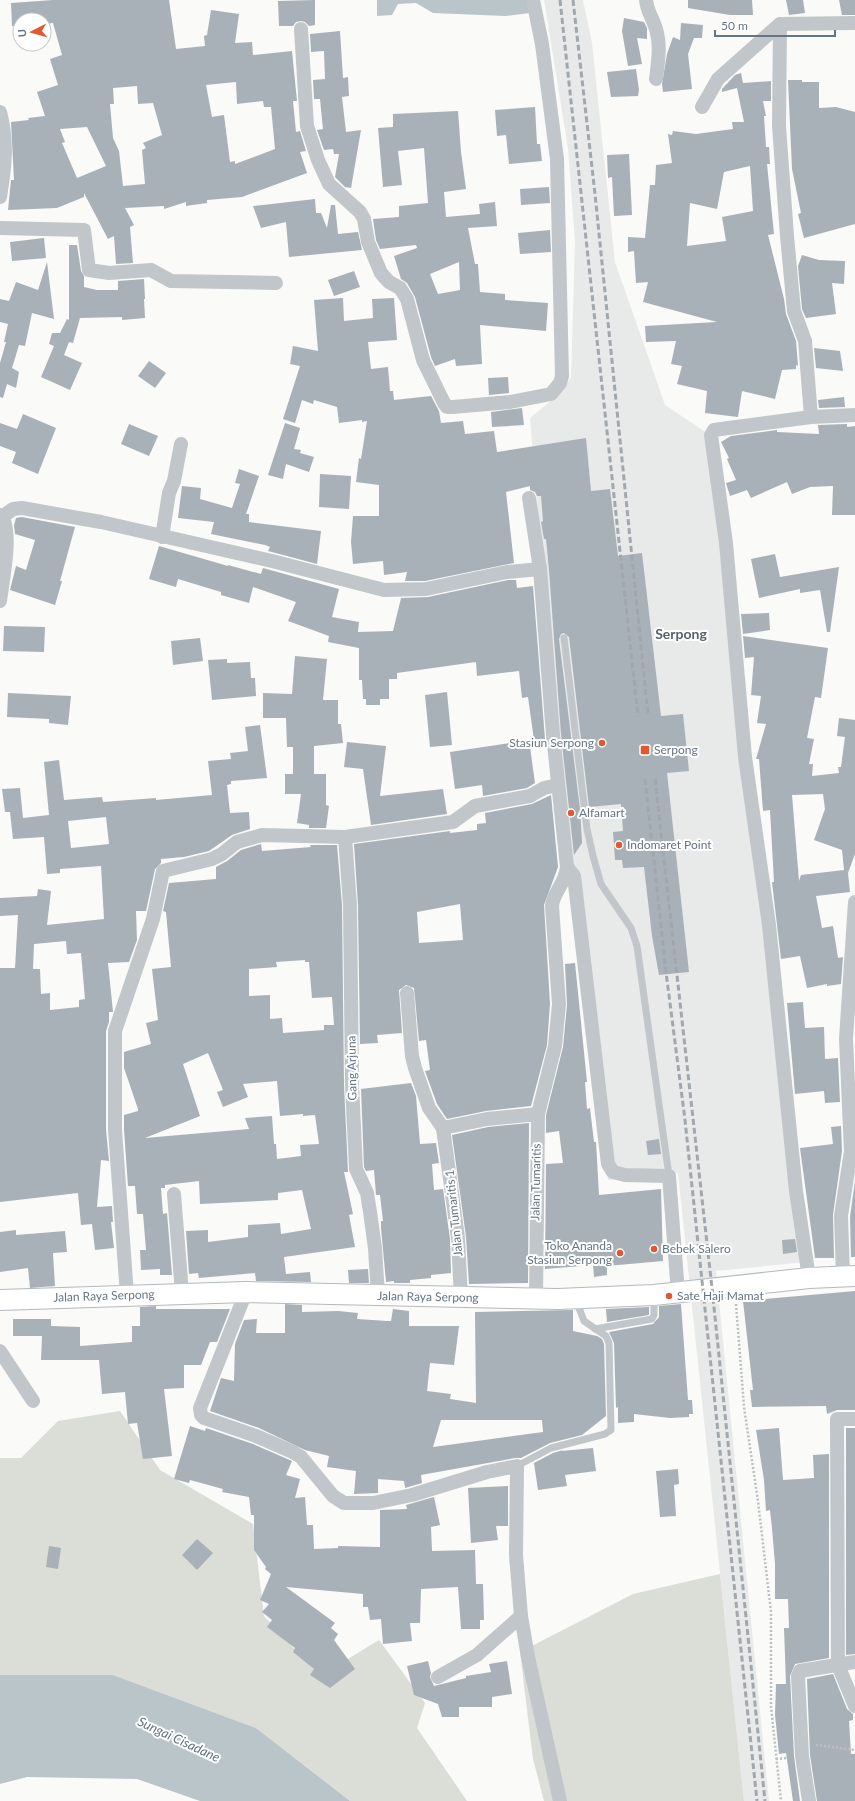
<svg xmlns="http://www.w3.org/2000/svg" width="855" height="1801" font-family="Lato,sans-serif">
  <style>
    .built { fill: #e8e9e9 }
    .green { fill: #daded7 }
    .water { fill: #b9c5c9 }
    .building { fill: #a8b1b7; fill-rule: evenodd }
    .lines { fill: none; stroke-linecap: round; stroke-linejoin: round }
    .secondary-casing { stroke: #b3b9be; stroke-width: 22 }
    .path { stroke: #bbbfc2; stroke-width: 2.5; stroke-dasharray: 2 2; stroke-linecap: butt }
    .service { stroke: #c1c6ca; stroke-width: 7 }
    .minor { stroke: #c1c6ca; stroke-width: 14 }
    .secondary { stroke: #fff; stroke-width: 20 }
    .rail { stroke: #a0a8ae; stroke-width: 3; stroke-dasharray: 6 3; stroke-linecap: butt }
    .poi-dot { fill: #e05932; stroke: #fff; stroke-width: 1.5 }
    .labels { text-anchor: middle; stroke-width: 4; stroke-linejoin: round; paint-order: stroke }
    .poi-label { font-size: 12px; fill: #657582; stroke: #fff; text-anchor: start }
    .street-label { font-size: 12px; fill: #657582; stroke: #fff }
    .water-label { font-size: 13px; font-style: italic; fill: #60747c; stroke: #fff }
    .quarter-label { font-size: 14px; font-weight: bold; fill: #57636d; stroke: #fff }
  </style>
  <rect width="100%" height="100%" fill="#fafaf8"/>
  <!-- built -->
  <polygon class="built" points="544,0 583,0 592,43 615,262 665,405 710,435 805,1262 716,1271 769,1801 744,1801 678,1173 669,1176 608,1180 561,796 530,418 552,400 571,378 575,242 568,148"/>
  <!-- green -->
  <g class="green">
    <polygon points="120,1411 160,1470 253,1524 264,1616 320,1676 379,1640 425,1703 417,1728 467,1801 350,1801 256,1728 113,1675 0,1675 0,1458 21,1458 58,1421"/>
    <polygon points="720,1574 744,1801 544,1801 533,1759 520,1652 633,1594"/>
  </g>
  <!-- water -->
  <g class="water">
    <polygon points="377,0 528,0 530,13 505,16 433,13 416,3 398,4 392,15 377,16"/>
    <polygon points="0,1675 113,1675 256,1728 350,1801 200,1801 137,1779 27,1777 0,1784"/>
  </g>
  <!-- building -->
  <g class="building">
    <path d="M53 0H169L176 49 205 46 204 36 207 35 211 10 239 14 235 43 252 42 253 55 292 51 297 101H293L296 132 300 131 306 151 300 152 307 173 242 197 207 200V203L186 206V202L164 209V206L125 208 134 225 130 227 133 263 116 264 114 236 108 239 84 193V197L57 208 8 210 11 180H14L11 122 29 120 28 118 45 116 37 92 58 85 50 59 62 55 53 23 44 24V20H20V26H12L11 3ZM236 82 237 104 263 101 264 107H271L275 149 235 164V161L230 162 224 115 212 117 206 85ZM137 86 138 104 153 103 162 135 143 143 146 148 142 150 145 184 123 186 119 151 113 138 110 104H114L113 88ZM87 127 106 166 77 178 62 143 65 142 60 129Z"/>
    <polygon points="315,0 315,25 309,26 305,22 301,21 296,22 293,26 279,26 278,1"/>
    <polygon points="688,0 752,0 753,15 730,15 688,8"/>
    <polygon points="786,0 803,0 805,13 789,15"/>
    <polygon points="839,0 855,0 855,15 842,15"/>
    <polygon points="624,18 644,22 647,28 647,39 637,38 642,64 628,66 622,31"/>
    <polygon points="681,23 703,25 702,38 694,38 688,54 692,89 663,92 662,84 667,54 673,37 680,40"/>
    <polygon points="340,31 343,78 348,77 349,96 342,97 346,132 361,130 351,188 345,187 335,177 339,154 334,154 333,149 324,150 317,130 323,129 320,99 314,99 313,80 325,79 324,51 311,52 310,34"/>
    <polygon points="636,69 639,90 638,96 611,97 607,72"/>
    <path d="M741 73 743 83 771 81V101H763L766 116H764L766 147H769L770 164H767L774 234 768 235 784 299 786 314 796 341 798 366 796 365V369L782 370 775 399 742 391 738 417 705 413 707 391 677 384 682 366 671 364 676 341 646 342 645 326 717 322 643 302 648 282 636 283 634 251 628 252V237L645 238 650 185H655L656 165 672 163 668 134 672 135 673 131 696 134 733 129 732 122H744L737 88 722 92V89L735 75ZM750 166 753 211 722 217 726 241 687 246 690 203 717 209 724 172Z"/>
    <polygon points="788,80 802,80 802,82 819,82 819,108 836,107 855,112 855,224 804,238 798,214 801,213 792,169"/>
    <polygon points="535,107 537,144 540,144 542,161 509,164 506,135 497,136 495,110"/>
    <path d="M458 111 461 152 466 189 444 192 446 217 480 214 479 204 495 202 497 226 468 228 475 264H478L480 292 505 294V300L548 303 546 331 480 325 482 364 456 366 455 359 435 366 431 357 415 297 407 283 401 279 394 256 417 248 416 245 380 249 376 240 373 219 399 217V206L428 203 424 148 398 151 402 185 383 187 378 128 393 127V114ZM459 262 460 290 438 294 430 274Z"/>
    <polygon points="629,154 632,215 614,216 612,177 608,178 607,155"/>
    <polygon points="549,187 550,203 521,205 520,189"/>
    <polygon points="315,199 316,213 321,213 327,228 331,205 335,205 338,234 358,232 362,250 289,257 286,222 261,228 253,206"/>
    <polygon points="550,230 551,252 520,254 518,233"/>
    <polygon points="44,238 46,258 12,261 10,242"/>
    <polygon points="69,245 77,245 81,271 84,276 84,287 97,290 118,290 118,281 144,279 145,299 144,299 145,318 122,320 122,317 80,318 73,343 69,342 64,355 82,363 70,390 41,377 54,346 49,344 52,333 60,333 67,319 69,320"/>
    <polygon points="802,255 819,260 845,261 844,284 832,283 836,314 806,318 802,309 798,266"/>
    <polygon points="47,262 54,319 32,313 25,346 19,345 12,368 19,372 16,388 7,384 3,398 0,397 0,363 6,342 4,342 8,324 0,322 0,299 9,301 16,282 38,290"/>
    <polygon points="354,271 360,287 334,296 328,280"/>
    <polygon points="343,298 344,321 373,318 372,299 394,298 397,340 368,342 371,369 388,367 390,391 393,391 394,400 431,396 439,411 441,423 463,421 465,434 494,431 497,452 586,438 591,491 610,489 618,556 642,553 661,716 683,714 689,771 667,773 689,972 659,975 652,936 644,867 623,868 622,860 615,860 613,832 623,831 621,804 589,807 569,637 564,633 561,634 559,639 580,809 582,843 574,855 561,734 549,570 546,539 544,539 541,522 543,521 541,496 537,496 535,492 530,490 530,486 506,492 514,563 425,581 405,581 407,572 384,575 383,561 353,564 351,542 353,516 379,516 379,485 356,482 359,458 361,459 367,421 362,422 362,420 339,423 337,407 314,400 313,404 302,400 295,423 283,419 300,366 290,364 293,346 318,351 314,300"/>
    <polygon points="814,348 840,351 843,371 816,368"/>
    <polygon points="149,361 166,373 155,388 138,376"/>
    <polygon points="508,377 509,393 489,395 488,378"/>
    <polygon points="844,397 845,407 819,408 818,400"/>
    <polygon points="522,408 524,425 492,427 491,412"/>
    <polygon points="23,414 56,428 38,474 12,463 16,452 0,446 0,423 17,429"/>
    <polygon points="285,423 300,428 294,449 301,450 300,453 314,457 309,472 286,464 283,479 268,475"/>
    <polygon points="129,424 158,436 149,456 121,444"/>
    <polygon points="847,424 847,427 855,426 855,515 832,515 833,486 810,487 792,494 787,482 751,498 747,490 730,496 726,483 736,480 727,459 729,458 721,442 731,436 777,430 777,432 819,434 818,425"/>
    <polygon points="239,469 259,476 246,514 249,514 249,522 321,531 317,564 268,551 270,547 265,545 211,534 214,522 178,518 182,486 201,488 200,499 232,508 240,484 235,483"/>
    <polygon points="320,474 351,476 349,509 319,507"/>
    <polygon points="22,517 75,527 60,581 62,581 55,605 10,590 16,566 26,570 35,540 15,534 14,525 16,518"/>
    <polygon points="159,546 228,566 228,565 261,574 263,568 339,589 332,617 359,622 358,632 393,631 401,598 428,597 508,580 516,580 517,588 533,586 545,739 534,740 528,697 522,698 519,671 477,676 476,662 397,673 397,679 389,679 389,699 380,699 380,705 366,705 366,699 363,699 362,680 359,680 359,648 328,642 329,636 288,621 296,602 253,587 249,603 221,595 221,592 178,579 176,587 149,579"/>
    <polygon points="775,554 780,577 839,567 830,632 827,632 820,590 800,593 800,589 759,598 751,559"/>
    <polygon points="769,613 770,630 743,634 741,614"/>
    <polygon points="4,626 45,627 44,652 3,651"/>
    <path d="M743 636 828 648 821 698 815 697 807 738 814 739 809 764H813L812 776 839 773 838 767H841L845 737 837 736 839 718 855 720V854L848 873 850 892 816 896 822 928 833 926 838 958 843 957 841 984 827 986V984L807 988 800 956 781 959 772 882H774L770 810 763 811 759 759H756L766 724 757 723 761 696 751 695 754 657 745 658ZM823 794 825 809 814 840 842 850 844 870 801 875 799 881 792 795Z"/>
    <polygon points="200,638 203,661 173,665 171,641"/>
    <polygon points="295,656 327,659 323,700 338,700 338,724 341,724 343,743 314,746 314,774 326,774 326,805 329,806 326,828 309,828 309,825 297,823 301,794 285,794 285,774 293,774 293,747 287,747 286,718 263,718 263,693 292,694"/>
    <polygon points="227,659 227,663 250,662 251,678 255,678 256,696 212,700 208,660"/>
    <polygon points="447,692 452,745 430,747 425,695"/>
    <polygon points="8,693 71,696 68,725 49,723 49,719 7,717"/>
    <path d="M260 725 267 778 231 781V784L227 785 230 813 249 812 250 829 232 835 209 851 184 857 161 859V863L155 869 146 911H136L137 940 129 962 108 963 113 1012H109V1022L106 1031V1130L109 1161 101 1160 97 1207 112 1206 113 1222H111L114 1248 95 1250 92 1224 81 1225 78 1193 0 1202V968H15L18 915 0 916V898L37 896 38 889 51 891 47 925 104 919 101 866 60 869V873L47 874 44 837 13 839 10 812H5L2 789 20 788 23 818 49 815 44 762 59 760 64 800 102 797 103 802 156 798V800L212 795 208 761 231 759 230 753 248 751 245 727ZM106 817 109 844 71 848 68 821ZM66 941 67 954 81 953 85 999 79 1000V1007L50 1010V993L41 994 40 969H33L34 944Z"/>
    <polygon points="529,740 535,783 527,788 483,796 482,785 455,789 450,752"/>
    <polygon points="347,742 386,746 380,796 443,789 447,814 371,825 363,769 344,767"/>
    <path d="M551 795 558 867 544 905 550 1004 547 1045 531 1106 486 1111 447 1119 437 1104 425 1071 430 1070 426 1040 419 1041 414 988 406 985 399 990 402 1033 377 1035 378 1043 360 1044 358 905 354 844 450 831V833L477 830V824L486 823 485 813 532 804ZM460 904 463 940 419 943 417 912Z"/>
    <path d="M261 844 262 851 311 847 310 845H337L342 905 344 1085 348 1172H344L353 1214 349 1215 355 1247 284 1257 286 1274 310 1272 311 1282 256 1281 255 1273 199 1278 198 1273 189 1274 186 1231 208 1230V1242L248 1237V1225L280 1223 281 1234 311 1229 302 1190 278 1193V1200L200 1204 199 1181 165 1185V1188H161L163 1214 167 1213 172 1275H160V1269L141 1270 140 1250H146L143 1214H137L135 1186H128L124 1130V1115L138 1111V1109L124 1068V1052L151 1044 146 1023 158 1020 152 969 171 967 166 912 163 911 169 883 216 879V867L227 861 241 850ZM305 960V962H309L312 998 332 997 334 1025H324V1030L283 1033 282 1018 270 1019V995L249 996V969L277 967 276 962ZM208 1053 223 1090 217 1092 223 1107 248 1097 243 1084 277 1081 280 1116 303 1114V1116L315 1115 319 1144 300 1145 301 1156 277 1159 276 1144H274L272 1116 245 1118 249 1129 145 1138 200 1116 183 1064Z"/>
    <polygon points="575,963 587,1082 585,1082 587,1109 590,1108 594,1142 596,1142 599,1195 661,1189 663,1261 607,1266 607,1275 594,1277 593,1265 545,1269 546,1164 563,1163 559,1131 546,1133 546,1115 563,1047 567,1005 565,964"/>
    <polygon points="803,1002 805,1028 824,1027 825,1059 838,1058 840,1102 825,1103 824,1091 795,1094 787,1003"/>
    <polygon points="411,1083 416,1096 420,1144 436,1143 439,1163 432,1164 434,1190 443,1189 450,1239 451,1273 431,1275 431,1278 410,1280 410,1283 394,1283 394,1281 386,1282 381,1228 381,1221 383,1221 380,1195 376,1195 374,1170 366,1171 364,1167 361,1089"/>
    <polygon points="529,1123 528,1283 469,1284 466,1237 452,1135 488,1127"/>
    <polygon points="841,1126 842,1151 833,1215 834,1258 815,1258 800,1148 833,1144 831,1127"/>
    <polygon points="659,1139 661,1154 648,1155 646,1141"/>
    <polygon points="855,1181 855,1257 851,1257 850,1217"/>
    <polygon points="16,1230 16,1235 65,1231 67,1252 53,1253 55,1286 30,1288 28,1268 0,1272 0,1232"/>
    <polygon points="795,1239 797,1252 783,1254 782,1240"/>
    <polygon points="368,1269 369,1283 349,1283 348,1270"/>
    <polygon points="855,1291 855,1410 837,1410 827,1414 826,1406 752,1407 750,1390 753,1390 743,1301"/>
    <path d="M285 1304 302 1305V1312L338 1311 358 1313 357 1319 387 1321H391L393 1309 409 1311V1326H459L454 1365 430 1363 427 1391 451 1394 450 1399 476 1403 475 1312 573 1310V1331L597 1336 602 1339 604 1344 606 1416 582 1435 550 1443 521 1458H515L421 1475 422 1483 405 1488 404 1481 378 1479V1493L354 1494 356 1471 327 1467 329 1456 305 1450 259 1428 210 1411 221 1378 234 1381 235 1344 244 1320 257 1319 256 1333H285ZM441 1420H542L543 1432 433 1447Z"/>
    <polygon points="681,1304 688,1400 692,1400 693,1414 689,1414 689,1417 670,1418 634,1414 634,1422 618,1423 618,1407 616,1408 614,1343 609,1332 653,1324 659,1317 659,1306"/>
    <polygon points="156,1306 156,1309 230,1309 217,1342 210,1342 201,1365 184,1365 184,1388 164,1389 172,1456 143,1459 137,1423 128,1424 125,1392 102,1394 99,1360 41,1360 42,1336 13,1336 13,1319 51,1319 51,1326 80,1327 80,1346 132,1342 132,1326 140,1326 140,1307"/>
    <polygon points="649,1307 649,1315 607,1322 606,1309"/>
    <polygon points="190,1426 205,1431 206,1428 253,1444 292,1461 286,1475 300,1479 295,1498 305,1497 307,1525 313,1525 314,1549 338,1548 338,1546 380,1547 380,1510 407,1509 406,1505 434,1497 440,1525 431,1527 432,1551 475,1550 476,1584 483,1584 484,1620 480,1620 480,1629 461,1629 458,1587 421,1589 420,1623 410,1623 412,1641 383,1644 381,1619 370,1620 368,1607 363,1607 363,1594 286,1587 335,1623 331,1628 338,1634 334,1640 355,1669 330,1688 310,1675 314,1669 293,1652 295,1648 267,1627 272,1620 262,1612 269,1604 260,1600 271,1574 265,1569 266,1567 254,1550 254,1515 251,1515 249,1497 222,1492 223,1489 190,1480 189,1483 174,1479"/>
    <polygon points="779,1428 783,1480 814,1478 813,1455 829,1454 829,1658 795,1664 790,1676 794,1756 800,1801 793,1801 786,1753 779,1754 775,1715 776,1684 786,1684 784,1628 789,1628 788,1599 775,1599 775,1564 772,1528 770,1510 766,1511 764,1480 756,1430"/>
    <polygon points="846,1428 855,1428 855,1654 846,1655"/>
    <polygon points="593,1448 596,1471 565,1475 567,1486 538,1490 534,1463 553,1453 563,1450 562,1451"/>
    <polygon points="678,1469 679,1484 674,1485 676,1516 660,1517 656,1471"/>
    <polygon points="508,1486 508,1526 496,1526 498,1540 471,1543 468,1488"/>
    <polygon points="197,1539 213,1553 197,1570 182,1555"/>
    <polygon points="49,1546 61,1548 58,1569 46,1567"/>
    <polygon points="428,1661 431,1673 430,1677 434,1686 466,1678 466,1676 491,1672 489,1664 507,1661 512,1694 492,1697 492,1707 459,1707 459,1717 442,1717 438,1704 414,1695 413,1691 407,1666"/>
    <polygon points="833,1674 847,1709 853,1714 853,1720 849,1721 851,1754 855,1754 855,1801 817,1801 810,1755 807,1679"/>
  </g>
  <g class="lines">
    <defs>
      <polyline id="secondary" points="0,1300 246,1292 558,1299 654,1295 809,1278 855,1276"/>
    </defs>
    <!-- secondary casing -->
    <use href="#secondary" class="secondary-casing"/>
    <!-- path -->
    <g class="path">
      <polyline points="736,1304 744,1407 758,1501 771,1612 771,1707 781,1801"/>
      <polyline points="816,1745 855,1750"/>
      <polyline points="776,1759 787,1758"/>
    </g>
    <!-- service -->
    <g class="service">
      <polyline points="564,638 587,829 593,856 601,884 631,928 637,946 669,1176"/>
      <polyline points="595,1329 652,1319 654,1315 654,1295"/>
      <polyline points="517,1466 551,1448 605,1434 611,1430 609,1343 606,1336 584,1321 576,1300"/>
    </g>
    <!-- minor -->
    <g class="minor">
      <path d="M646 0C647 11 653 19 656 29 661 46 658 62 656 79"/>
      <polyline points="780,24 779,126 787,236 794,311 805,341 811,417 855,415"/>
      <polyline points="301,29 307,126 318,160 329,184 360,212 364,219 368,242 381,273 389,282 400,288 407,299 423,360 444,403 447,407 453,407 510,402 551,394 560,383 562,376 557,159 542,44 533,0"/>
      <polyline points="702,107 718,79 780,24 855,23"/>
      <path d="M0 112C8 143 5 166 0 197"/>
      <polyline points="0,228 84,230 89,270 109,273 151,270 171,281 276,283"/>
      <polyline points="529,498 540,569 553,735 567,867 574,876 608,1164 613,1172 625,1175 669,1176 678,1293"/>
      <path d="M0 515C14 526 2 584 0 601"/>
      <polyline points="2,517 13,509 22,508 101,522 272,561 384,590 426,589 507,572 540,569"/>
      <polyline points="162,537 169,493 174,481 181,444"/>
      <polyline points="345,837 350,905 352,1085 356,1169 367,1193 370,1212 375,1248 378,1296"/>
      <polyline points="407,993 412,1056 415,1068 429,1108 443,1128 458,1238 461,1298"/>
      <polyline points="443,1128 487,1119 538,1114"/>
      <polyline points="174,1194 182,1293"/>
      <polyline points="843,1276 841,1216 851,1151 846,1039 855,902"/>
      <polyline points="809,1278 796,1191 769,925 745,757 726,543 711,435 714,430 721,429 811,417"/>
      <polyline points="246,1292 200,1408 201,1415 204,1418 256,1436 293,1452 301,1457 333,1496 344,1503 373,1503 412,1495 487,1472 517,1466 516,1555 521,1616 528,1657 560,1801"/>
      <polyline points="127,1295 115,1130 115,1031 153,919 163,871 212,859 222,854 237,842 262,835 345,837 453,822 475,806 530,796 544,788 558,785"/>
      <path d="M536 1298 538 1114 555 1046 559 1004 552 906C553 892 565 885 567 867"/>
      <polyline points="0,1351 33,1401"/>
      <polyline points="855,1419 837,1419 838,1665 855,1706"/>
      <polyline points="438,1677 477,1655 521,1616"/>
      <polyline points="809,1801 802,1756 798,1676 800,1671 855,1662"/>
    </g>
    <!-- secondary -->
    <use href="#secondary" class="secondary"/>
    <!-- rail -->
    <g class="rail">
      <polyline points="560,0 638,716"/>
      <polyline points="573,0 595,194 648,715"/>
      <polyline points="645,779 666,972 685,1120 757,1801"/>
      <polyline points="655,779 712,1288 765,1801"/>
    </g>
  </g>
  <!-- markers -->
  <g class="poi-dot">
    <circle cx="602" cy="743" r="4"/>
    <rect x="640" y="745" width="10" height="10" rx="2"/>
    <circle cx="571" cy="813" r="4"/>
    <circle cx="619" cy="845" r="4"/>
    <circle cx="654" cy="1249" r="4"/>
    <circle cx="620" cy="1253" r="4"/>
    <circle cx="669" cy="1296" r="4"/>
  </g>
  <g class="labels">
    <!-- poi labels -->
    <g class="poi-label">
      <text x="594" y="747" text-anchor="end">Stasiun Serpong</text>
      <text x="654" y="754">Serpong</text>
      <text x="579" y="817">Alfamart</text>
      <text x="627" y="849">Indomaret Point</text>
      <text x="612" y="1250" text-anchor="end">Toko Ananda<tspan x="612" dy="14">Stasiun Serpong</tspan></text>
      <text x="662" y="1253">Bebek Salero</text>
      <text x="677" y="1300">Sate Haji Mamat</text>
    </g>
    <!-- street labels -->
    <g class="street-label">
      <text transform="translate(352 1068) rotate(-91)" y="4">Gang Arjuna</text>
      <text transform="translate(536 1182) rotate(-89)" y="4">Jalan Tumaritis</text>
      <text transform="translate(454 1213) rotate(-96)" y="4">Jalan Tumaritis 1</text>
      <text transform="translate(104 1296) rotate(-2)" y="4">Jalan Raya Serpong</text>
      <text transform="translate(428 1297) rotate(1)" y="4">Jalan Raya Serpong</text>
    </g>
    <!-- water labels -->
    <g class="water-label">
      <text transform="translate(179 1739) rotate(25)" y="5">Sungai Cisadane</text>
    </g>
    <!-- quarter labels -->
    <g class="quarter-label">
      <text x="681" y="639">Serpong</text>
    </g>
  </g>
  <!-- north arrow -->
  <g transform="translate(32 32) rotate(264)"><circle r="19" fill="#ffffff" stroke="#c1c8cd"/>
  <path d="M0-3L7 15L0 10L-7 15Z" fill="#e05932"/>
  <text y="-6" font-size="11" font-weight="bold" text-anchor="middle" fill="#657582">U</text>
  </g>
  <!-- scale -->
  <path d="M715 30v6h120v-6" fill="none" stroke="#657582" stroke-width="2"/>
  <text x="721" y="30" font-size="12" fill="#657582" stroke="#ffffff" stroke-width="3" paint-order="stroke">50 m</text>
</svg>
